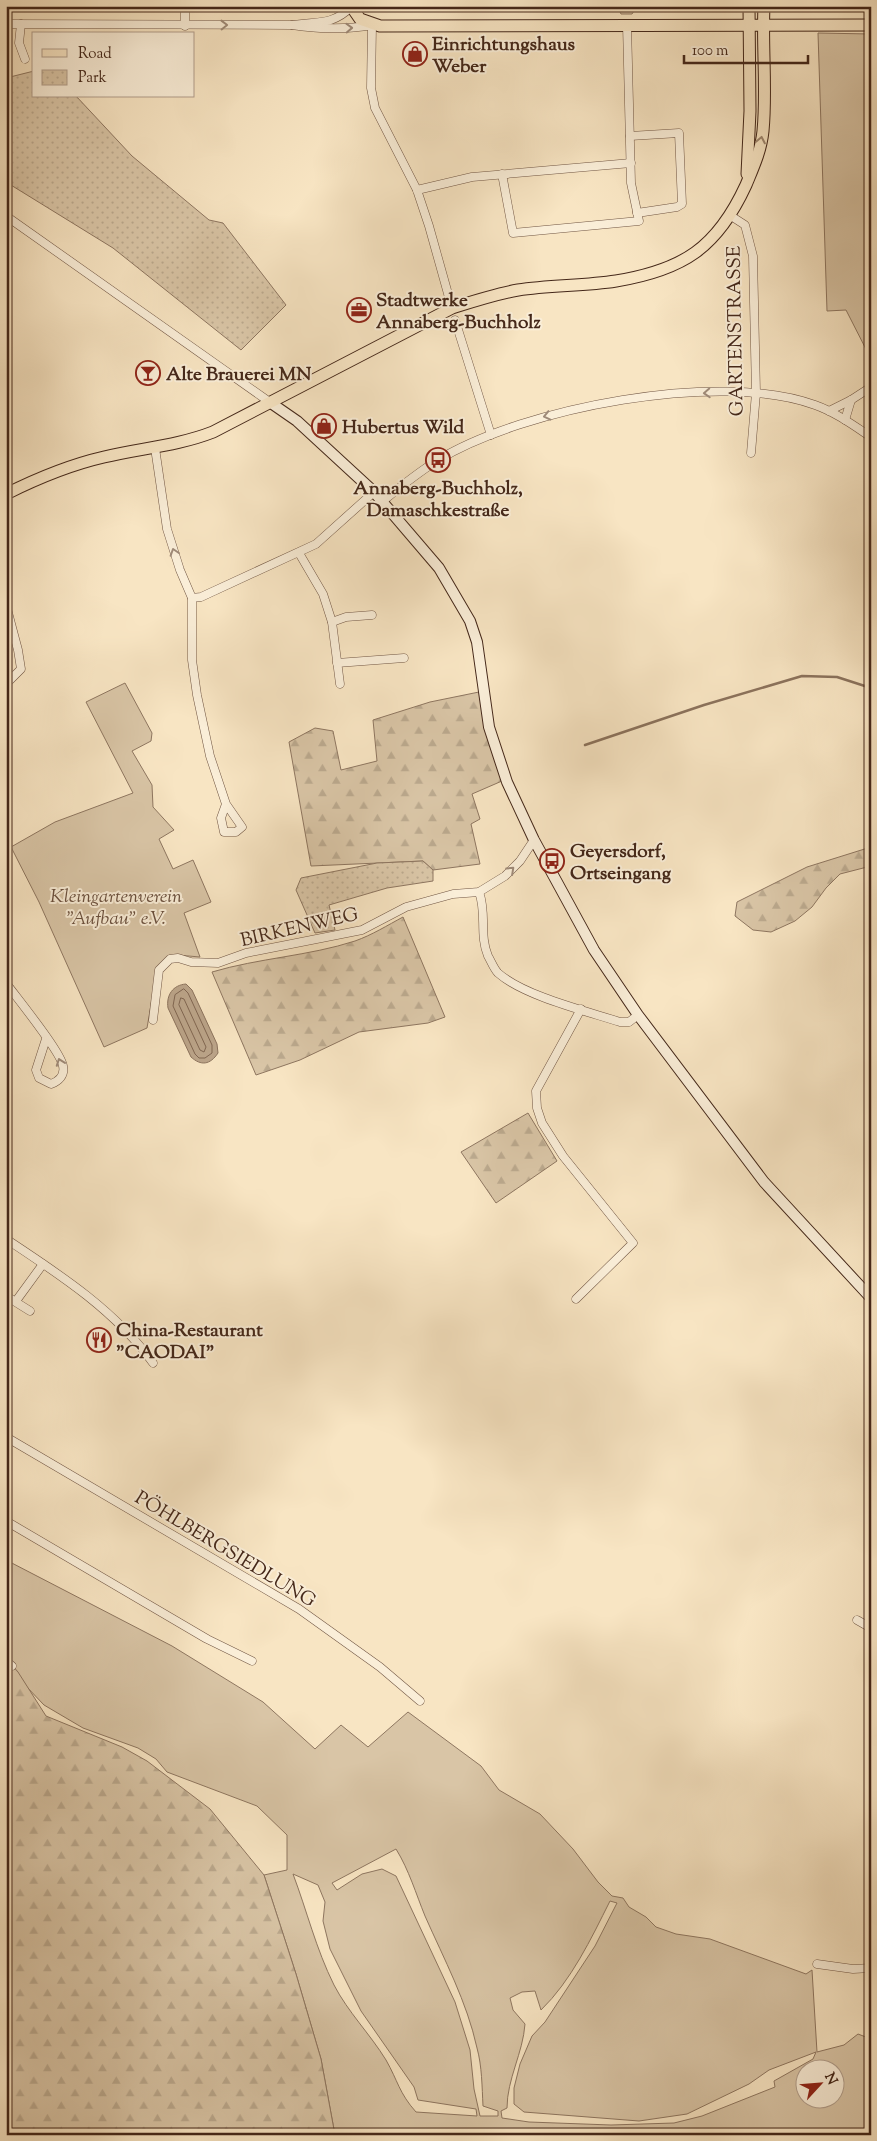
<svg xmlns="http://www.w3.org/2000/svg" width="877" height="2141" font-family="'Sorts Mill Goudy',serif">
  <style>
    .green { fill: #d9c5a6; stroke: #8e7660; fill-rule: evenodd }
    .forest { fill: url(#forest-firs); stroke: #8e7660 }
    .park { fill: url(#park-dots); stroke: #8e7660 }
    .water { fill: #bba489; stroke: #8b725c }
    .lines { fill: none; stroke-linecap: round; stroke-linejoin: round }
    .shore { stroke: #806651; stroke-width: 1 }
    .stream { stroke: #8b725c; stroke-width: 2.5 }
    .minor-casing { stroke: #715644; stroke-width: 9 }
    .secondary-casing { stroke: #442719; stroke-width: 12 }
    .primary-casing { stroke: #442719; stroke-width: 13 }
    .minor { stroke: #faeed8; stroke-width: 8 }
    .secondary { stroke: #faeed8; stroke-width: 10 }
    .primary { stroke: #f8e5c3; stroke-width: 11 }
    .oneway { stroke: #9f8a78 }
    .oneway2 { stroke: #9e866e }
    .labels { text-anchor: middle; stroke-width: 4; stroke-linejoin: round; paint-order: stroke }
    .poi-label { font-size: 19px; font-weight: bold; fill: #442719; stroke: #faeed8; text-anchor: start }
    .street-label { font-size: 19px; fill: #442719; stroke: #faeed8 }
    .park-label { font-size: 19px; font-style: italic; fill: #694e3c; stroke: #faeed8 }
  </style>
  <defs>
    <pattern id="forest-firs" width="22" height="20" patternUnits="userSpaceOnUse" patternTransform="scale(1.25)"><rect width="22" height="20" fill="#d9c5a6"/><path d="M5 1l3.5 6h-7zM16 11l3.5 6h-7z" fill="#bba98e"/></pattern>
    <pattern id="park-dots" width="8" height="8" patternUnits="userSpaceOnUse" patternTransform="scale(1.25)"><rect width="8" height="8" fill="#d9c5a6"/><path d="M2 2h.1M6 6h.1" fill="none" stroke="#bba98e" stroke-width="1.8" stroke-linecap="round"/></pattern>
  </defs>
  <rect width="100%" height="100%" fill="#f8e5c3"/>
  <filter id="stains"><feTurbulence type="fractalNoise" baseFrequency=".004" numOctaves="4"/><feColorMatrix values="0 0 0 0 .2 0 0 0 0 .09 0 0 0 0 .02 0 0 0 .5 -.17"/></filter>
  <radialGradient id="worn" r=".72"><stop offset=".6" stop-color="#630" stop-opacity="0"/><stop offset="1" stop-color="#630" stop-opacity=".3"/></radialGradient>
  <!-- green -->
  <g class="green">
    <polygon points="617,6 634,6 634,11 632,14 621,14"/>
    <polygon points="818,33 871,34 871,359 846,310 827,311"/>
    <polygon points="125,683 152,733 151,741 132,751 152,785 153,807 174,830 159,839 173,869 193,860 211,902 184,913 200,957 177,955 157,970 147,1028 104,1047 39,902 11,847 55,822 133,793 86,702"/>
    <path d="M6 1560 172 1646 263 1702 315 1749 341 1725 368 1747 408 1712 481 1766 499 1790 540 1814 573 1849 598 1882 612 1896 623 1898 629 1907 646 1917 656 1927 676 1934 710 1939 806 1974 812 1970 817 2052 844 2045 858 2034 871 2039V2135H335L321 2059 296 1974 264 1875 287 1870V1835L257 1806 167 1772 156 1759 138 1748 83 1728 44 1705 24 1684 6 1661ZM396 1849C409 1870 416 1894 425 1916 444 1959 467 2002 477 2048 482 2066 482 2087 483 2106L498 2111V2116H480L474 2089 470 2050 455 2002 396 1876 382 1869 362 1874 337 1890 332 1883ZM293 1874 318 1885 325 1902 323 1921 330 1949 361 2011 414 2087 418 2100 476 2109 477 2116 416 2112C399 2093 398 2081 386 2060 370 2034 348 2012 334 1985 316 1949 307 1911 293 1874ZM610 1901 617 1903 595 1946 545 2022 532 2036 520 2064 514 2088V2104L524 2112 639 2121 687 2114 749 2084 769 2070 816 2052 813 2059 774 2081 775 2087 702 2116 674 2123 611 2125 529 2122 502 2118 501 2111 507 2108C507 2079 523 2053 525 2024L513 2010 510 1998 522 1992 535 1991 541 2010C571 1981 591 1939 610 1901ZM804 2068H834V2098H804Z"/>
  </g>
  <!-- forest -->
  <g class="forest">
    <polygon points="479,692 492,750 502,781 472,794 480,819 471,824 480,864 433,870 423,861 311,866 289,742 315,728 333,731 341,770 377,761 373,720 430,702"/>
    <polygon points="871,847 871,866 840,874 826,888 812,907 795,921 771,932 753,930 735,916 737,902 807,867"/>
    <path d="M403 917 445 1017 428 1023 359 1032 300 1060 256 1075 212 972C259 958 309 956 355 941 372 935 388 925 403 917Z"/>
    <polygon points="528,1113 557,1161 496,1203 461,1152"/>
    <polygon points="6,1658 18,1672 46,1716 122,1747 147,1761 210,1809 264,1875 296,1974 321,2059 335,2135 6,2135"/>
  </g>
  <!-- park -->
  <g class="park">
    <polygon points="34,71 34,96 76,96 132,156 209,220 223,223 286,305 241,350 113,248 6,182 6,78"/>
    <polygon points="423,861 433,870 433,881 387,888 329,905 335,930 315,933 296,890 301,878 377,863"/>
  </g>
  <!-- water -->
  <path class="water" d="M186 984 192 990 217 1044 218 1053C210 1065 201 1066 191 1057L168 1008C166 995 173 985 186 984Z"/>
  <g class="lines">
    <!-- shore -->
    <g class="shore">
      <polygon points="184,989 188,993 212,1045 212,1053 205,1058 199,1058 195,1054 173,1006 175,995"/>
      <polygon points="181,998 184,999 206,1047 204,1052 200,1050 179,1005"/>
    </g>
    <!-- stream -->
    <polyline class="stream" points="585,745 704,705 802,676 837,677 871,688"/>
    <defs>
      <g id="minor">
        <path d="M6 24 292 25C317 21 332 26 351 7"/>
        <polyline points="21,24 19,43 25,59"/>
        <path d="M292 25C318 29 345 30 372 25L371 88 375 108 417 190 429 226 452 308"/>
        <polyline points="185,26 185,6"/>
        <polyline points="630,136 679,133 682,204 677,207 637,213"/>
        <polyline points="502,174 513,233 639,221 631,183 627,25"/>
        <polyline points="417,190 472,177 631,163"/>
        <polyline points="6,216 271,403"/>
        <polyline points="731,216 745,225 753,256 756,393 751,453"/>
        <polyline points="455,320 491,435"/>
        <polyline points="829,411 851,400 871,387"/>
        <polyline points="845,420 851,400"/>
        <polyline points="155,448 167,529 180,570 192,598 192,660 197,695 210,756 226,804 242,827 236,832 224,832 221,818 226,804"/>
        <path d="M383 501C400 487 419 472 438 460 523 408 720 370 815 405 835 412 853 425 871 437"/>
        <polyline points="299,553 323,594 332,622 340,684"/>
        <polyline points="192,598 201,597 316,544 374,492"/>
        <polyline points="6,605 18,650 21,669 6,684"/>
        <polyline points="332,622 346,617 372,615"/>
        <polyline points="337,663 404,658"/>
        <path d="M479 892C487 913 479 935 488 956 491 961 494 969 498 973 524 996 586 1011 620 1022H629L638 1015"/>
        <path d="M6 983C17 998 61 1052 63 1066 65 1075 59 1081 51 1084L39 1078 36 1070 46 1039"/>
        <polyline points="153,1020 159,970 170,959 178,958 191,962 218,963 246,953 362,930 406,907 453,894 479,892 505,876 520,861 534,840"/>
        <path d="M6 1239C59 1274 116 1311 153 1363"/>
        <polyline points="6,1296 30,1311"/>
        <polyline points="576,1299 633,1243 563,1156 542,1123 537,1108 536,1091 581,1009"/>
        <polyline points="16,1301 43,1264"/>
        <polyline points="6,1437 299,1609 380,1667 420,1701"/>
        <polyline points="6,1521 207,1639 252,1661"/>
        <polyline points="857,1620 871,1628"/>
        <polyline points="6,1661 12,1666"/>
        <polyline points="817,1964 853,1969 871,1968"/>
      </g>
      <polyline id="secondary" points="271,403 297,421 374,492 439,568 470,621 477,642 489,727 507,782 534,840 594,950 638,1015 764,1182 871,1298"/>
      <g id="primary">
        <polyline points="351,6 360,19 380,26 871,25"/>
        <polyline points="747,174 750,111 749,6"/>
        <path d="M6 494C38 478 69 465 104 457 141 448 177 446 213 432L452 308C474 301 495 294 518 290 550 285 584 286 616 281 683 270 717 248 746 185 753 168 761 151 763 131 767 90 762 48 764 6"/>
      </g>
    </defs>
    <!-- minor casing -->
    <use href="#minor" class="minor-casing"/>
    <!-- secondary casing -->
    <use href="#secondary" class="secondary-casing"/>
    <!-- primary casing -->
    <use href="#primary" class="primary-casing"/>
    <!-- minor -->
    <use href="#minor" class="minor"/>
    <!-- secondary -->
    <use href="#secondary" class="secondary"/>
    <!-- primary -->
    <use href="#primary" class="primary"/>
  </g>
  <!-- one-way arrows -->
  <defs><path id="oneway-chevron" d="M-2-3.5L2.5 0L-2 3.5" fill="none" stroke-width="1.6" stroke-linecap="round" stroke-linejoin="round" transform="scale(1.25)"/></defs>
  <g class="oneway">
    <use href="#oneway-chevron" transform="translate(224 25) rotate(-1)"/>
    <use href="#oneway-chevron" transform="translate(349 28) rotate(-2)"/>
    <use href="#oneway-chevron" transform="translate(707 393) rotate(177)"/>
    <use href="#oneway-chevron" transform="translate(547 416) rotate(167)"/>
    <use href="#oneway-chevron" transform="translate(174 552) rotate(-108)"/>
    <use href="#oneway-chevron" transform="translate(511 870) rotate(-43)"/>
    <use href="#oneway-chevron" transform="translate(60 1062) rotate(-110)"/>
  </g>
  <use class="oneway2" href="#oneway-chevron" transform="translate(761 140) rotate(-79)"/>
  <!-- icons -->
  <defs>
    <symbol id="shop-ring" viewBox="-11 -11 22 22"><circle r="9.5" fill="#faeed8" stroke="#8f2418" stroke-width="1.5"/><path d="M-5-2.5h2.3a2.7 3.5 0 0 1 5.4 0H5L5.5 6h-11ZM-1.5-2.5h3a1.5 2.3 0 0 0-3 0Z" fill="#8f2418"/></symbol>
    <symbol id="office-ring" viewBox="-11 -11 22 22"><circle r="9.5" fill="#faeed8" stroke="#8f2418" stroke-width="1.5"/><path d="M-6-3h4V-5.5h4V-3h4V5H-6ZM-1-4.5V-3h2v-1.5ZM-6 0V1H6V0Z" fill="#8f2418"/></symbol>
    <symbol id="bar-ring" viewBox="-11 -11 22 22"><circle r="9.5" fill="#faeed8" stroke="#8f2418" stroke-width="1.5"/><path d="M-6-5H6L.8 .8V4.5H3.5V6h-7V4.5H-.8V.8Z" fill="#8f2418"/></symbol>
    <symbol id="bus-ring" viewBox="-11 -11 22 22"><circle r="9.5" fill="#faeed8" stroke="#8f2418" stroke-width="1.5"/><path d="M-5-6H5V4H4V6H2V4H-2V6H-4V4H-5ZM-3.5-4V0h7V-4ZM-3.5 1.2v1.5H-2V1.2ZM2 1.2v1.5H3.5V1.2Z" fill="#8f2418"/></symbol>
    <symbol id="restaurant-ring" viewBox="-11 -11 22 22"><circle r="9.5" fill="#faeed8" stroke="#8f2418" stroke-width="1.5"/><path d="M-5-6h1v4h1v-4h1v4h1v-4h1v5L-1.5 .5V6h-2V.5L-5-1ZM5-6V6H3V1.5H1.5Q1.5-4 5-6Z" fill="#8f2418"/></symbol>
  </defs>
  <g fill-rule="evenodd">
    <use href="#shop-ring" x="401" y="40" width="28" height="28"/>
    <use href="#office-ring" x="345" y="296" width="28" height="28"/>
    <use href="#bar-ring" x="134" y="359" width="28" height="28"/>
    <use href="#shop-ring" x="310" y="412" width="28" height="28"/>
    <use href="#bus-ring" x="424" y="446" width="28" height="28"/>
    <use href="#bus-ring" x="538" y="847" width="28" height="28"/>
    <use href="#restaurant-ring" x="85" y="1326" width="28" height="28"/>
  </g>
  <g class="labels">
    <!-- poi labels -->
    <g class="poi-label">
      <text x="432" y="50">Einrichtungshaus<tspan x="432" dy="22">Weber</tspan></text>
      <text x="376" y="306">Stadtwerke<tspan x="376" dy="22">Annaberg-Buchholz</tspan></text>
      <text x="166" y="380">Alte Brauerei MN</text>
      <text x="342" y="433">Hubertus Wild</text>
      <text x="438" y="494" text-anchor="middle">Annaberg-Buchholz,<tspan x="438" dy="22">Damaschkestraße</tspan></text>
      <text x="570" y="857">Geyersdorf,<tspan x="570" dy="22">Ortseingang</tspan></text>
      <text x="116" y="1336">China-Restaurant<tspan x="116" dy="22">"CAODAI"</tspan></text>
    </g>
    <!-- street labels -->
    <g class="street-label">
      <text transform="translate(734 331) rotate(-91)" y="7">GARTENSTRASSE</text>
      <text transform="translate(299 926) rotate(-13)" y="7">BIRKENWEG</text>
      <text transform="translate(226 1548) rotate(31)" y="7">PÖHLBERGSIEDLUNG</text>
    </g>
    <!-- park labels -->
    <g class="park-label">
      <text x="116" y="902">Kleingartenverein<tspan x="116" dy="22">"Aufbau" e.V.</tspan></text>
    </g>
  </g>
  <!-- margin -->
  <rect width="877" height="2141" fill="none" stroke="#f8e5c3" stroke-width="25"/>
  <rect x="8" y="8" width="862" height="2126" fill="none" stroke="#442719" stroke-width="2.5"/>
  <rect x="12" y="12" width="852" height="2116" fill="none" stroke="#442719"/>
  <!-- legend -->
  <rect x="32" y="32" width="162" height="65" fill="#faeed8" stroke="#b19e8c"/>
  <rect x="42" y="49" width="25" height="8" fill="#f8e5c3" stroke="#b19e8c"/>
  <text x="78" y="58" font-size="15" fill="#442719">Road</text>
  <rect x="42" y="70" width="25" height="15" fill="url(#park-dots)" stroke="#b19e8c"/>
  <text x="78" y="82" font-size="15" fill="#442719">Park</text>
  <!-- north arrow -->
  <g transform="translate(820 2084) rotate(64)"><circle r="24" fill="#faeed8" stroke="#b19e8c"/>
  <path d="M0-4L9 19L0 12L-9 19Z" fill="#8f2418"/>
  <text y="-8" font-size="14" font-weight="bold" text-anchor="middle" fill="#442719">N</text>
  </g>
  <!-- scale -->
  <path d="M684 55v8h124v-8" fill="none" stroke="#442719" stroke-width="2.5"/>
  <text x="692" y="55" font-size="15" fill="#442719" stroke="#faeed8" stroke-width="4" paint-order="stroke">100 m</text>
  <rect width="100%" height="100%" filter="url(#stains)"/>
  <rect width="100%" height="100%" fill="url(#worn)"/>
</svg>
